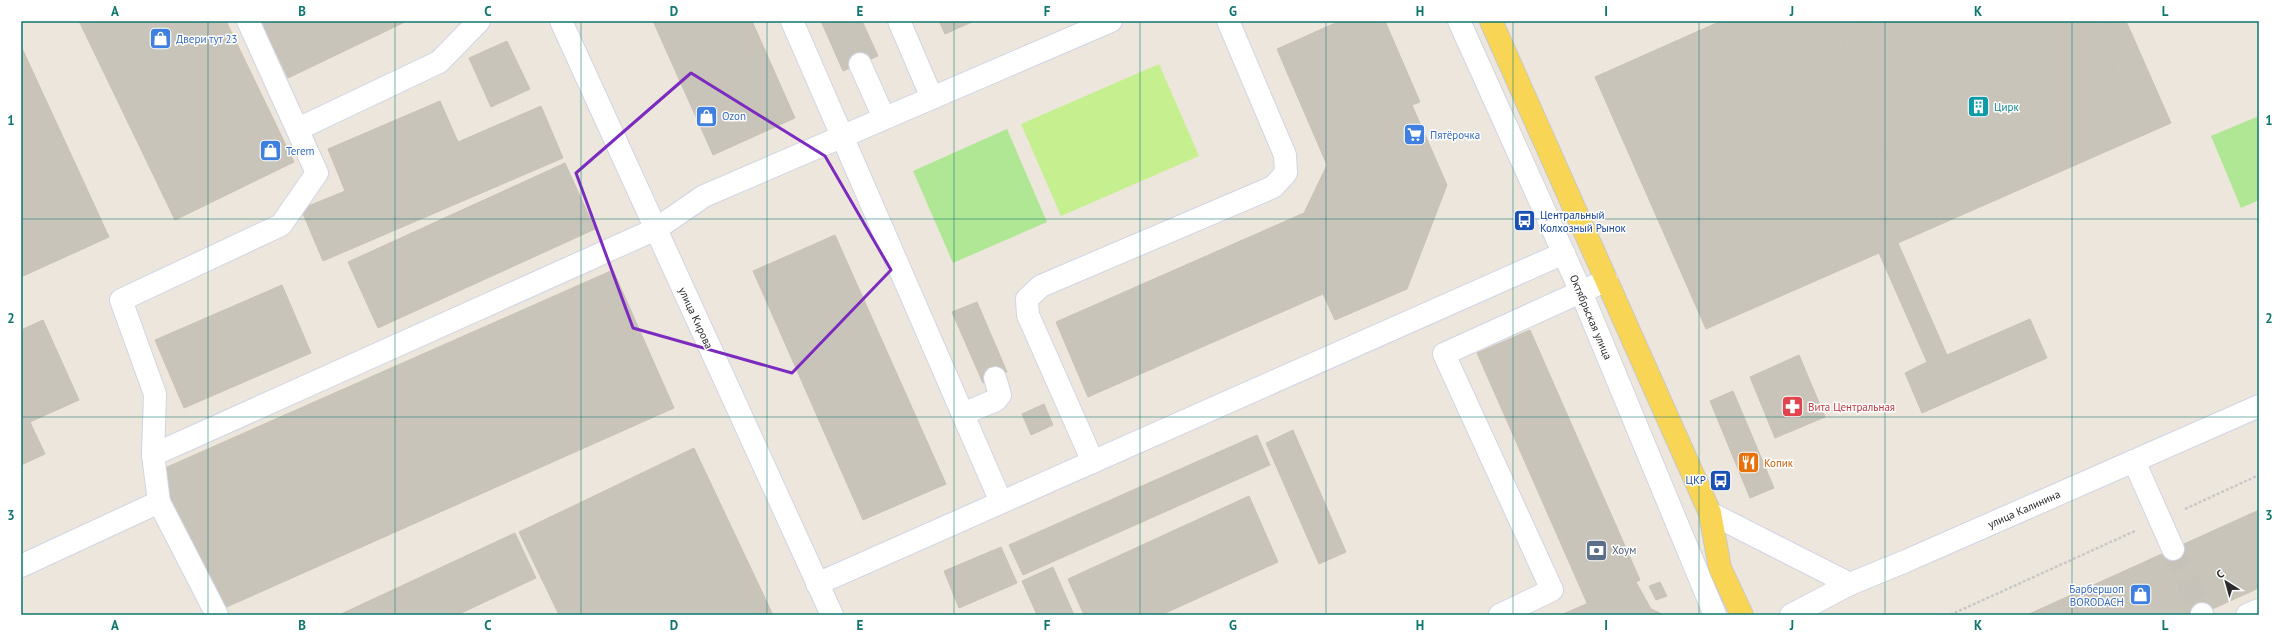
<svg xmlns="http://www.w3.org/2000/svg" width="2280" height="636" font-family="'PT Sans',sans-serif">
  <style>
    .green { fill: #b0e795 }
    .pitch { fill: #c6ef90 }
    .building { fill: #c9c4ba; stroke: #c9c2b5 }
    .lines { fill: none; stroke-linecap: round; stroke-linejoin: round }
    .minor-tunnel { stroke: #c6c1b9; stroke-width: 22; stroke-dasharray: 22 11; stroke-linecap: butt }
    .minor-casing { stroke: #d1d4e4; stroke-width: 24 }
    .major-casing { stroke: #c8c8c8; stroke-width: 24 }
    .path { stroke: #c8c8c8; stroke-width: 2.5; stroke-dasharray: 3 2; stroke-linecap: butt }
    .minor { stroke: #fff; stroke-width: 22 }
    .major { stroke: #f9d555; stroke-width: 22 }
    .marked { fill: none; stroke: #7b2cbf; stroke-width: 3; stroke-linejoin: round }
    .grid { fill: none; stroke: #0f766e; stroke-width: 1; stroke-opacity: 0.55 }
    .labels { text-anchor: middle; stroke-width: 3; stroke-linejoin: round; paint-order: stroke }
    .shop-label { font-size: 11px; fill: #366cbe; stroke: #fff; text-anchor: start }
    .culture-label { font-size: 11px; fill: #0d838f; stroke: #fff; text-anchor: start }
    .transit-label { font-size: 11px; fill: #164399; stroke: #fff; text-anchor: start }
    .street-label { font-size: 11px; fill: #2b2b2b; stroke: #fff }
    .health-label { font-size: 11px; fill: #be3a42; stroke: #fff; text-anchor: start }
    .food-label { font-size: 11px; fill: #c56008; stroke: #fff; text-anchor: start }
    .service-label { font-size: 11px; fill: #4e5e75; stroke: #fff; text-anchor: start }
    .neatline { fill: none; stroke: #0f766e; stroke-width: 1.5 }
    .grid-label { font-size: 13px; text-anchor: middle; font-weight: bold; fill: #0f766e }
  </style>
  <rect width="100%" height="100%" fill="#ede6dc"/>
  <!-- green -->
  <g class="green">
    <polygon points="2259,116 2259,200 2241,208 2211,136"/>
    <polygon points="1007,129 1047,222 953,263 913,171"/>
  </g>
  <!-- pitch -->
  <polygon class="pitch" points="1159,64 1199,156 1061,216 1021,124"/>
  <!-- building -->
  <g class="building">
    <polygon points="79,21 226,21 294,162 175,220"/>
    <polygon points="261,21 407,21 288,78"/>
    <polygon points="653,21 752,21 795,118 713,155"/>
    <polygon points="821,21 862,21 878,56 843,71"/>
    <polygon points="939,21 974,21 945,34"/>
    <polygon points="1340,21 1385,21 1420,102 1412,105 1447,185 1407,289 1335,320 1323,294 1088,397 1056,322 1304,213 1327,165 1277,49"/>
    <polygon points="1721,21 2126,21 2171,123 1898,243 1947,355 2030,319 2047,358 1922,413 1905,373 1927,362 1879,253 1706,329 1595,77"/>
    <polygon points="1848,21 2109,21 2114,53 2112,77 2106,102 2094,126 2078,147 2058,165 2035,178 2006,188 1981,191 1956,190 1932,183 1908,171 1887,156 1869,136 1855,112 1846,86 1842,59"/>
    <polygon points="507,41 530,89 491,107 469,58"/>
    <polygon points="21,46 109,237 21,277"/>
    <polygon points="440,101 458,142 541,106 563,158 323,261 301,209 345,191 328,149"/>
    <polygon points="565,163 595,229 378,328 348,262"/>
    <polygon points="835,235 946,484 863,520 753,271"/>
    <polygon points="613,270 674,408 220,610 158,471"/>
    <polygon points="282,285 311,353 184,408 155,340"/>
    <polygon points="977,302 1007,372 983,383 952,312"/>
    <polygon points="43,320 79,400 30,422 45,454 21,465 21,330"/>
    <polygon points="1530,330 1640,580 1587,603 1477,353"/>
    <polygon points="1799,355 1825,417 1775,438 1750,377"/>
    <polygon points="1733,391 1774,488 1750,498 1710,401"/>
    <polygon points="1044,404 1053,425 1031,435 1022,414"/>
    <polygon points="1293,430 1346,552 1319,564 1266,443"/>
    <polygon points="1257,435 1270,465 1023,575 1009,545"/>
    <polygon points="694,448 773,615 559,615 519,532"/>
    <polygon points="1249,496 1278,562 1161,615 1084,615 1068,579"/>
    <polygon points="2259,510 2259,588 2199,615 2027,615"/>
    <polygon points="515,533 536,578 457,615 339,615"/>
    <polygon points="1001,547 1017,583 959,608 944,571"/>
    <polygon points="1053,567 1074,615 1037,615 1022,581"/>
    <polygon points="1636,582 1651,609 1664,615 1561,615"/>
    <polygon points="1660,582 1667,596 1656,600 1649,586"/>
  </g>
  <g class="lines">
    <!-- minor-tunnel -->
    <polyline class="minor-tunnel" points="2173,549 2202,614"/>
    <defs>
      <g id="minor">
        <polyline points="561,21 832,615"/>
        <polyline points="792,21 1001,502"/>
        <polyline points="899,21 932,98"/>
        <polyline points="1459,21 1581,292 1715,615"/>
        <polyline points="860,64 884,118"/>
        <polyline points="298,129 439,62 479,21"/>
        <polyline points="963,414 996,400 1000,395 995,378"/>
        <polyline points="153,455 656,229 704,196 1111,21"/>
        <polyline points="2134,461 2173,549"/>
        <polyline points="1093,462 1028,315 1027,299 1041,286 1273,187 1286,173 1285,155 1228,21"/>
        <polyline points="159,502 217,615"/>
        <polyline points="1710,513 1850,584"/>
        <polyline points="21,566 159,502 153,455 155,394 121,300 281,225 317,173 248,21"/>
        <polyline points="817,584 1564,253"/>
        <polyline points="2202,614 2202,615"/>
        <polyline points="1500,615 1552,590 1444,354 1607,280"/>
        <polyline points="1791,615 1850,584 1906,561 2259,406"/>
        <polyline points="2247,615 2259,610"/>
      </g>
      <polyline id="major" points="1491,21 1710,513 1720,568 1742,615"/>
    </defs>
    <!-- minor casing -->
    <use href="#minor" class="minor-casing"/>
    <!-- major casing -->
    <use href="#major" class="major-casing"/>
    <!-- path -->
    <g class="path">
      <polyline points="2185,509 2259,475"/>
      <polyline points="1950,615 2135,531"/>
    </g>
    <!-- minor -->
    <use href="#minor" class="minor"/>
    <!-- major -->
    <use href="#major" class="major"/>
  </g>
  <!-- marked area -->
  <path class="marked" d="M691 73 825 156 891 270 792 373 633 328 576 173Z"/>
  <!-- grid -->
  <path class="grid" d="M208 21V615M395 21V615M581 21V615M767 21V615M954 21V615M1140 21V615M1326 21V615M1513 21V615M1699 21V615M1885 21V615M2072 21V615M21 219H2259M21 417H2259"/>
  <!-- icons -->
  <defs>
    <symbol id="shop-square" viewBox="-11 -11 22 22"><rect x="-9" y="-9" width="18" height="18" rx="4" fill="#3f7fe0" stroke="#fff"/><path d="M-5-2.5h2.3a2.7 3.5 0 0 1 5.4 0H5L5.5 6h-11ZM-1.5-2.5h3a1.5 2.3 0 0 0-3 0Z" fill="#fff"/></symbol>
    <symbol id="building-square" viewBox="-11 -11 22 22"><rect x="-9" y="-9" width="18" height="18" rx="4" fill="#0f9aa8" stroke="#fff"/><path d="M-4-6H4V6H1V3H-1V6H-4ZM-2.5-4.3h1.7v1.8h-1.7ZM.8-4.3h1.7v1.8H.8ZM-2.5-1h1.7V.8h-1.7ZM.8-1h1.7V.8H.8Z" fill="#fff"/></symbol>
    <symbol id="supermarket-square" viewBox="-11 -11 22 22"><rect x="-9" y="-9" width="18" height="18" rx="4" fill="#3f7fe0" stroke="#fff"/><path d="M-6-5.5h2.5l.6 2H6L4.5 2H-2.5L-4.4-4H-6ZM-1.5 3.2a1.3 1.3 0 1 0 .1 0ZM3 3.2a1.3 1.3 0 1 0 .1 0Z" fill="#fff"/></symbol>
    <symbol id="bus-square" viewBox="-11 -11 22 22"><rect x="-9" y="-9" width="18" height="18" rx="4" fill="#1a4fb4" stroke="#fff"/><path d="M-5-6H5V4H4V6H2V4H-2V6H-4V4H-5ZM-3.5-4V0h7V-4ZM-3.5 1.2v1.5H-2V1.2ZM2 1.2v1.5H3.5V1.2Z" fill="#fff"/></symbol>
    <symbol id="pharmacy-square" viewBox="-11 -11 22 22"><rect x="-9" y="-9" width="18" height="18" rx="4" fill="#e0444e" stroke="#fff"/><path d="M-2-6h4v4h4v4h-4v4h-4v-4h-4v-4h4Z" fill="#fff"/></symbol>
    <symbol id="restaurant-square" viewBox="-11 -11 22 22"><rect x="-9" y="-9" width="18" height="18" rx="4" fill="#e8710a" stroke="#fff"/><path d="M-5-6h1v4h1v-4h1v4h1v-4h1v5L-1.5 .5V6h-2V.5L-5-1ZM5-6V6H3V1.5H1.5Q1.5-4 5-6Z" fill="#fff"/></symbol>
    <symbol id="bank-square" viewBox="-11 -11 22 22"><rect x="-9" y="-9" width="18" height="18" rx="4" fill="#5c6f8a" stroke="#fff"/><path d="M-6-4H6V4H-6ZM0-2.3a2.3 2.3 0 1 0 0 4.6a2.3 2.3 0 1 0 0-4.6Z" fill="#fff"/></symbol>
  </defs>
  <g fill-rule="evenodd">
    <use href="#shop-square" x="148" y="26" width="25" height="25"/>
    <use href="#building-square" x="1966" y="94" width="25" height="25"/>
    <use href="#shop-square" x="694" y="104" width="25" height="25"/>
    <use href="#supermarket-square" x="1402" y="122" width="25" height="25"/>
    <use href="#shop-square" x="258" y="138" width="25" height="25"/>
    <use href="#bus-square" x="1512" y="208" width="25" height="25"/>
    <use href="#pharmacy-square" x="1780" y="394" width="25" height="25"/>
    <use href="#restaurant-square" x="1736" y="450" width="25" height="25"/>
    <use href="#bus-square" x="1708" y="468" width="25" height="25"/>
    <use href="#bank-square" x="1584" y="538" width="25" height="25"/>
    <use href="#shop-square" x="2128" y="582" width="25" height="25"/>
  </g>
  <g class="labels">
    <!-- shop labels -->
    <g class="shop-label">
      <text x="176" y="43">Двери тут 23</text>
      <text x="722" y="120">Ozon</text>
      <text x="1430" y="139">Пятёрочка</text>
      <text x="286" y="155">Terem</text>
      <text x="2124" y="593" text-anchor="end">Барбершоп<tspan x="2124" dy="13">BORODACH</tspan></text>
    </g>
    <!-- culture labels -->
    <g class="culture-label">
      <text x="1994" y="111">Цирк</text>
    </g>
    <!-- transit labels -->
    <g class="transit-label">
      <text x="1540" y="219">Центральный<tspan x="1540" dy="13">Колхозный Рынок</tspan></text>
      <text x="1706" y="484" text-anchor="end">ЦКР</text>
    </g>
    <!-- street labels -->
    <g class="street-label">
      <text transform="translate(1591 317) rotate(67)" y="4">Октябрьская улица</text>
      <text transform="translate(696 318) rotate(65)" y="4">улица Кирова</text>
      <text transform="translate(2024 509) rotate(-24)" y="4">улица Калинина</text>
    </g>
    <!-- health labels -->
    <g class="health-label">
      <text x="1808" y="411">Вита Центральная</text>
    </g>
    <!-- food labels -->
    <g class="food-label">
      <text x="1764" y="467">Копик</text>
    </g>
    <!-- service labels -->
    <g class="service-label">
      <text x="1612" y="554">Хоум</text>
    </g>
  </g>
  <!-- border -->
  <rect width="2280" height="636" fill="none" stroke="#ffffff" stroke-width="44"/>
  <!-- north arrow -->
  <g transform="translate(2226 582) rotate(323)" stroke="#ffffff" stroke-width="3" paint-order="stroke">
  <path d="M0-3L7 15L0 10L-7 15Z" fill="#2b2b2b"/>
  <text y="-6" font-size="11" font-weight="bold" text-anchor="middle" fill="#2b2b2b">С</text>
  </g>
  <rect x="22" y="22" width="2236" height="592" class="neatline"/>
  <g class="grid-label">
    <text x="115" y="16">A</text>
    <text x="302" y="16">B</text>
    <text x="488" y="16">C</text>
    <text x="674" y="16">D</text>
    <text x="860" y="16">E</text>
    <text x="1047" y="16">F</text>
    <text x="1233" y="16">G</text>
    <text x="1420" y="16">H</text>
    <text x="1606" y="16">I</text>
    <text x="1792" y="16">J</text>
    <text x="1978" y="16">K</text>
    <text x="2165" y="16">L</text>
    <text x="11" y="125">1</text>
    <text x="2269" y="125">1</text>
    <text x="11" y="323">2</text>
    <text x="2269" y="323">2</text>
    <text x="11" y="520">3</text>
    <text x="2269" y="520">3</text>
    <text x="115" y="630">A</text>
    <text x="302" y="630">B</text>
    <text x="488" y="630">C</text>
    <text x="674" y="630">D</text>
    <text x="860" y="630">E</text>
    <text x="1047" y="630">F</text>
    <text x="1233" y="630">G</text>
    <text x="1420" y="630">H</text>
    <text x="1606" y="630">I</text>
    <text x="1792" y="630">J</text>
    <text x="1978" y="630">K</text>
    <text x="2165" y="630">L</text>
  </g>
</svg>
